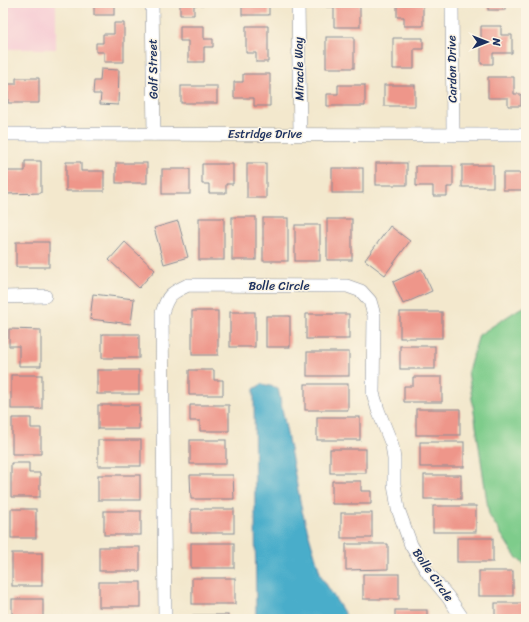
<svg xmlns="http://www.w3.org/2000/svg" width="529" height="622" font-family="Sriracha,sans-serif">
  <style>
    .built { fill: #f7cfd5 }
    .green { fill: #7ecc8b; stroke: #4c7e74 }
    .water { fill: #4aadca; stroke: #326e94 }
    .building { fill: #ee968a }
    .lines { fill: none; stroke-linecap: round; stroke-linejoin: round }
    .minor-casing { stroke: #878c96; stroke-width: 14 }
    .minor { stroke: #fff; stroke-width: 13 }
    .labels { text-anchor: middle; stroke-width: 3; stroke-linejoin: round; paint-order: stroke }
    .street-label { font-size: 12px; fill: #1b2f5e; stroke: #fcf5e5 }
  </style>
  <rect width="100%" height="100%" fill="#fcf5e5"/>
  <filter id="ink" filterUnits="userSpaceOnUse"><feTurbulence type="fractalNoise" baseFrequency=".025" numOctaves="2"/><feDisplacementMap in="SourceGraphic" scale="8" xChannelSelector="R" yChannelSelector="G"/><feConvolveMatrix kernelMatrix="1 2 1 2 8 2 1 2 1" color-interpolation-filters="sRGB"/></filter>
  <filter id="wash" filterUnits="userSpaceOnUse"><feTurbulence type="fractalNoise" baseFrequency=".012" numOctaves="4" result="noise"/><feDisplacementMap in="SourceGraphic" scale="16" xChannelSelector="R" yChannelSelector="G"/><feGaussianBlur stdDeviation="0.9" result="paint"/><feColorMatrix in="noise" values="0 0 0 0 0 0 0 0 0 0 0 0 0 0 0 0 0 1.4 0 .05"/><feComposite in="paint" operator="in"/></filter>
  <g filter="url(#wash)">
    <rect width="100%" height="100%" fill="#f3e8cd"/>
    <!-- built -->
    <rect class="built" x="3" y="3" width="53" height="46"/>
    <!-- green -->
    <polygon class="green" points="526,306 526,566 515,556 489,515 468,371 479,335 519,309"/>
    <!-- water -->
    <polygon class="water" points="262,384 278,388 302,511 321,576 348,619 256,619 254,389"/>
    <g id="blocks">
      <!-- building -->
      <g class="building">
        <rect x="94" y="3" width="20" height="12"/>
        <polygon points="180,3 203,3 203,5 194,5 194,15 180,15"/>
        <rect x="242" y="3" width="27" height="12"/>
        <polygon points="326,3 360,4 360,27 334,27 334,7 326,7"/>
        <polygon points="397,3 423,3 423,26 404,26 404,17 397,17"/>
        <rect x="488" y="3" width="17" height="7"/>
        <polygon points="114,23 124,23 124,62 104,62 104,52 96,52 96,43 103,43 103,34 114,34"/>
        <polygon points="180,26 204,26 204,39 213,39 213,47 204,47 204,62 188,62 188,41 180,41"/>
        <polygon points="246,26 268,26 268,62 256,62 256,53 246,53"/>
        <polygon points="481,26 501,26 501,35 512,35 512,53 493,53 493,64 481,64"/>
        <rect x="326" y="37" width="28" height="31"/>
        <polygon points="393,38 423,38 423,49 414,49 414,69 393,69"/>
        <polygon points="101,69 119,70 118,105 100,104 101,94 93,94 94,81 100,81"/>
        <polygon points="243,74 270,74 270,106 254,106 254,98 234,98 234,82 243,82"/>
        <polygon points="488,77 514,77 514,94 521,94 521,106 508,106 508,98 488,98"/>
        <polygon points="16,78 39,78 39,103 8,103 8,84 16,84"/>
        <polygon points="338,85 365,85 365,106 327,106 327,94 338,94"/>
        <rect x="384" y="85" width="31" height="21"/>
        <rect x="181" y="86" width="36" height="17"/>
        <polygon points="25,161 41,161 41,193 7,194 7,171 25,171"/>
        <polygon points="66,162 81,162 81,171 104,171 104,191 66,191"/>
        <rect x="116" y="163" width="31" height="20"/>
        <rect x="247" y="163" width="19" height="35"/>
        <rect x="376" y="163" width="31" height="22"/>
        <polygon points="202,164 233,164 233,184 226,184 226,193 209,193 209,184 202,184"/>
        <polygon points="524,164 526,164 526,190 503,190 503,173 524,173"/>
        <rect x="462" y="165" width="31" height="22"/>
        <polygon points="416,166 453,166 453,187 447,187 447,196 433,196 433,186 416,186"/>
        <rect x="332" y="168" width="31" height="25"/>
        <rect x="162" y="169" width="28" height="25"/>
        <rect x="232" y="217" width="24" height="43"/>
        <rect x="199" y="218" width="25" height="42"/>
        <rect x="263" y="218" width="25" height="43"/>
        <rect x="327" y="219" width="25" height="41"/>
        <polygon points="178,221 188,257 164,264 154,228"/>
        <rect x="295" y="225" width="25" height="36"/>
        <polygon points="390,226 410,241 385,275 365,260"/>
        <rect x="16" y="242" width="33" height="25"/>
        <polygon points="125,242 155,270 139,288 109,260"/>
        <polygon points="422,269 432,291 403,304 393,282"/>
        <polygon points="93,294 134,299 131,324 90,319"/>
        <rect x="192" y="311" width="26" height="44"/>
        <rect x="230" y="312" width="25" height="35"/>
        <rect x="400" y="312" width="42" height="26"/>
        <rect x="306" y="314" width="43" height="25"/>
        <rect x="266" y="316" width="24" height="31"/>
        <polygon points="9,329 41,330 41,366 19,366 19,346 9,346"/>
        <rect x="102" y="334" width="37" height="24"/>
        <rect x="400" y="346" width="35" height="23"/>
        <rect x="307" y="352" width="42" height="24"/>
        <rect x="97" y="370" width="42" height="24"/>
        <polygon points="189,370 214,370 214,380 223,380 223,395 189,395"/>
        <rect x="11" y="375" width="31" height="34"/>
        <polygon points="413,377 442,377 442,402 404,402 404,386 413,386"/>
        <rect x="305" y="384" width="43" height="26"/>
        <rect x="98" y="405" width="41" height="24"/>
        <polygon points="190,405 229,405 229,431 200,431 200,421 190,421"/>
        <rect x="416" y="409" width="44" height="26"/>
        <rect x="317" y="417" width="43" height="23"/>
        <polygon points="12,418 31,418 31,428 41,428 41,454 12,454"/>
        <rect x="98" y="440" width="43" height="26"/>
        <rect x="190" y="440" width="36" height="24"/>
        <rect x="420" y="442" width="44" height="25"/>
        <rect x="330" y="449" width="36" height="24"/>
        <polygon points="11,463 29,463 29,473 40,473 40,497 11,497"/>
        <rect x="98" y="475" width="42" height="25"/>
        <polygon points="190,475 233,475 234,499 191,499"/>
        <rect x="424" y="475" width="37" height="24"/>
        <polygon points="332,481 361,481 361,491 371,491 371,504 332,504"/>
        <rect x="433" y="506" width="43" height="26"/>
        <rect x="11" y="509" width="25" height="29"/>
        <rect x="191" y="509" width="43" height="24"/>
        <rect x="104" y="511" width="37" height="24"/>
        <rect x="341" y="513" width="31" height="25"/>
        <rect x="457" y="538" width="36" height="24"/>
        <rect x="191" y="543" width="43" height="25"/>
        <polygon points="346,544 388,544 388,569 346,570"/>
        <rect x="99" y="547" width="41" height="24"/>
        <rect x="12" y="553" width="30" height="33"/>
        <rect x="479" y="571" width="34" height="25"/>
        <rect x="363" y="574" width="36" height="25"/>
        <rect x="192" y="578" width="43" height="26"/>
        <rect x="99" y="582" width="42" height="25"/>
        <rect x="12" y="599" width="31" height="20"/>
        <rect x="495" y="603" width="31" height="16"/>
        <rect x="395" y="610" width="32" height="9"/>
        <rect x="193" y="615" width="35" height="4"/>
      </g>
    </g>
  </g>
  <g filter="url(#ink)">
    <use href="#blocks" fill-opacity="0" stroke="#878c96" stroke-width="1"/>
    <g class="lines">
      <defs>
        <g id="minor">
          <polyline points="152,3 154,134"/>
          <polyline points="298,3 300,134"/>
          <polyline points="452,3 453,134"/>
          <polyline points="3,134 526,135"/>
          <polyline points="3,297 45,296"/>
          <path d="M165 619 162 313C168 294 171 293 188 285L347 286 361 291 370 301 374 315 373 393 378 410 392 445 394 459V484L398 509 411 545 428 573 448 597 463 619"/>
        </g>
      </defs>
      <!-- minor casing -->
      <use href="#minor" class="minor-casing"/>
      <!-- minor -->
      <use href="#minor" class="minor"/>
    </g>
  </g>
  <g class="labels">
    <!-- street labels -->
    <g class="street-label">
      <text transform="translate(153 69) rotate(-91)" y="4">Golf Street</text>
      <text transform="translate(299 69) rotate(-91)" y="4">Miracle Way</text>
      <text transform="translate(452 69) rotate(-91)" y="4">Cardon Drive</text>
      <text x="265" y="138">Estridge Drive</text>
      <text x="279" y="290">Bolle Circle</text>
      <text transform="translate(433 575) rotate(55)" y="4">Bolle Circle</text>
    </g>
  </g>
  <!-- margin -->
  <rect width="529" height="622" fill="none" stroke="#fcf5e5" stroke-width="16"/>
  <!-- north arrow -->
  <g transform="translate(487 42) rotate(90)" stroke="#fcf5e5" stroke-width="3" paint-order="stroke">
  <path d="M0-3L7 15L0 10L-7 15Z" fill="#1b2f5e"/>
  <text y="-6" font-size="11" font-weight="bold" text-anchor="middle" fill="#1b2f5e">N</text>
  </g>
</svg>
